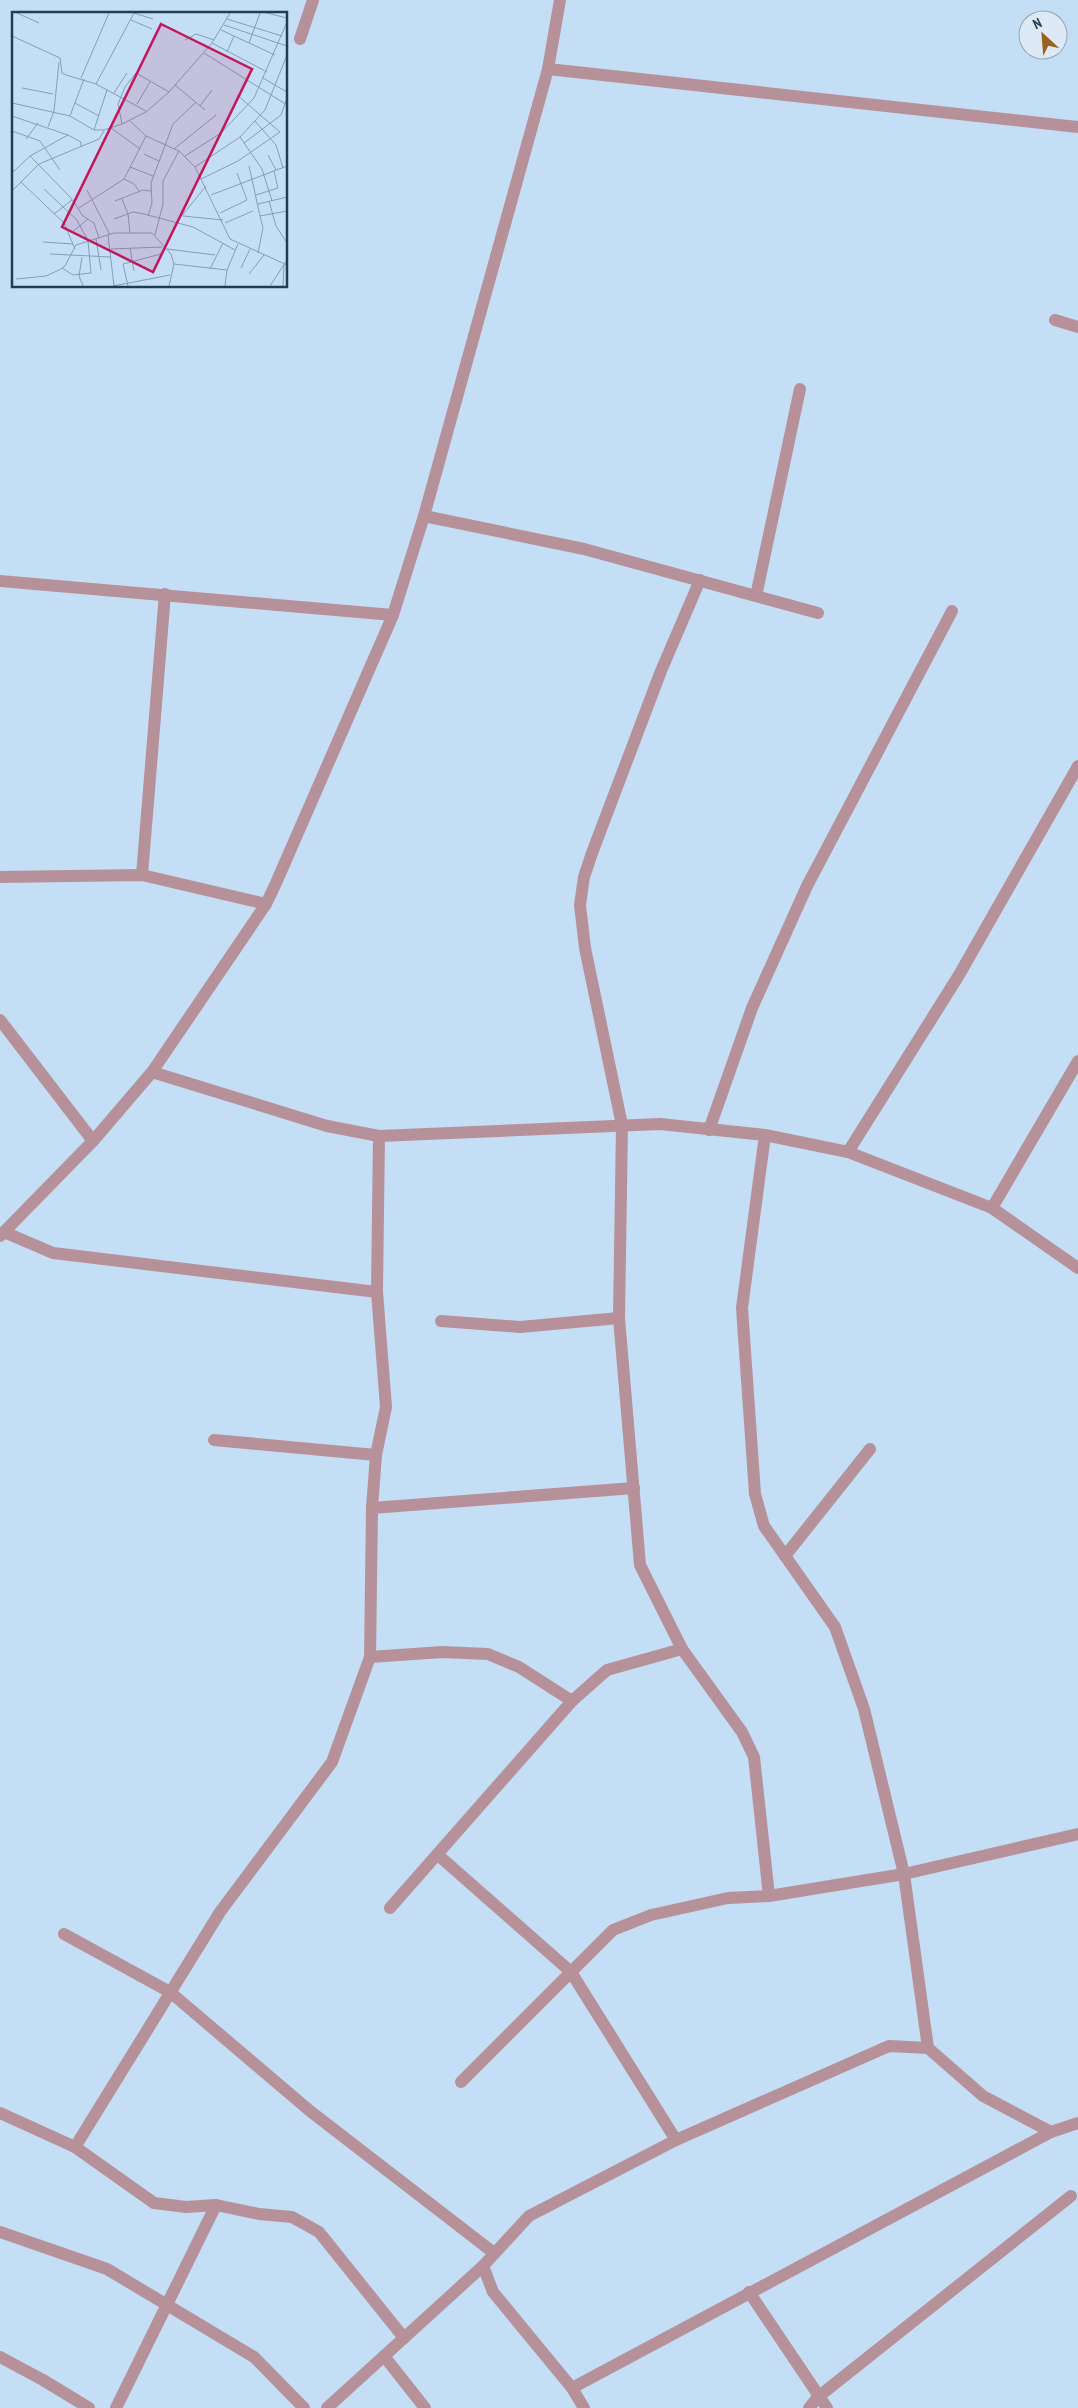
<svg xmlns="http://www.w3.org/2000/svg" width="1078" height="2408" font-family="'PT Sans Narrow',sans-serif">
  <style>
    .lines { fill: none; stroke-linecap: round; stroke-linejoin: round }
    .minor { stroke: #b79199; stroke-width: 12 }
    .inset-road { fill: none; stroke: #839eb5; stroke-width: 1 }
    .view { fill: #c2185b; fill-opacity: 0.15; stroke: #c2185b; stroke-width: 2.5 }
    .inset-edge { fill: none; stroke: #213d54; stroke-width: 2.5 }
  </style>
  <rect width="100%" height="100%" fill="#c4def5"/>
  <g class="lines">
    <!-- minor -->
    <g class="minor">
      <polyline points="300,39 313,0"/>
      <polyline points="548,69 1078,127"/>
      <polyline points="1055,320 1078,327"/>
      <polyline points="424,516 584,549 818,613"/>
      <polyline points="700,580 661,671 592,853 584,877 580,905 585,948 622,1125 619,1318 640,1565 682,1649 742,1732 754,1757 769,1896"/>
      <polyline points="0,581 393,615"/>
      <polyline points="756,596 800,389"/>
      <polyline points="142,875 165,594"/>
      <polyline points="0,877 142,875 266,904"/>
      <polyline points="0,1020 93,1141"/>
      <polyline points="152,1072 327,1126 379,1136 660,1124 765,1135 848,1152 992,1208 1078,1268"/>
      <polyline points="709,1130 752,1008 807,886 952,611"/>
      <polyline points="765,1135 742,1308 755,1494 764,1526 835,1627 864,1709 904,1874 928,2048"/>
      <polyline points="848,1152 959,975 1078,766"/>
      <polyline points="992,1208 1078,1061"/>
      <polyline points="4,1232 53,1253 377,1292"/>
      <polyline points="0,1236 93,1141 152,1072 266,904 276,883 393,615 424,516 548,69 560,0"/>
      <polyline points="441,1321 520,1327 619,1318"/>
      <polyline points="214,1440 376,1455"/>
      <polyline points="372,1508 634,1488"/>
      <polyline points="785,1556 870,1449"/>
      <polyline points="370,1657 442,1652 488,1654 519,1667 572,1701"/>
      <polyline points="438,1855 571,1972 676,2140"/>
      <polyline points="390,1908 572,1701 607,1670 682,1649"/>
      <polyline points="64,1934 170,1992 310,2111 494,2253"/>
      <polyline points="461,2082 613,1930 651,1915 728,1898 769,1896 904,1874 1078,1834"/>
      <polyline points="0,2113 75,2147 154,2203 186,2207 216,2205 259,2214 292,2217 319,2232 404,2338"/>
      <polyline points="75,2147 220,1912 332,1762 370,1657 372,1508 376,1455 386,1407 377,1292 379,1136"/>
      <polyline points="0,2232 107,2269 254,2357 304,2408"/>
      <polyline points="483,2266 493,2292 572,2388 584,2408"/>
      <polyline points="749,2292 827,2408"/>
      <polyline points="384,2356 425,2408"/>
      <polyline points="0,2357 43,2380 89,2408"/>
      <polyline points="572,2388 1051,2132"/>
      <polyline points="116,2408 216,2205"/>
      <polyline points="327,2408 483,2266 529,2216 676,2140 889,2046 928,2048 983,2096 1051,2132 1078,2123"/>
      <polyline points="809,2408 818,2397 1071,2196"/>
    </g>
  </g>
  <!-- overview -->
  <g transform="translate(12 12)">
    <rect width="275" height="275" fill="#c4def5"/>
    <path class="inset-road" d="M5 1 27 11M122 1 141 7M255 1 275 6M215 7 270 24M119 8 140 17M212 13 275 34M209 18 263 43M0 24 48 46M173 28 184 22 202 28M200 31 255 60M237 31 248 1M215 40 222 24M192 41 275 93M48 46 50 61 54 63 84 72 134 99M69 66 97 1M251 66 275 80M84 72 122 1M163 73 193 98M10 76 41 82M102 81 115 61M0 91 58 104 82 118H92L110 112 134 100 157 80 200 31 218 1M63 91 87 104M125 92 138 70M188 94 200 78M0 104 56 123 69 130V135M58 104 72 67M118 109 134 124 167 139 183 155 218 227 275 253M243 109 264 133 271 156M110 112 106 92 113 75 124 61 157 80M36 115 42 99 47 50M99 116 128 137M82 118 95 78M0 119 28 129 48 158M228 125 250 157 260 189M14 127 26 111M232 131 269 103 275 86M162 137 204 103M132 142 147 149M256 143 264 158M18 144 59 186 71 204 82 211 87 226M173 144 209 121 242 86 275 10M237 154 248 204 275 199M118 155 141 164M183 155 228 125 253 98 275 43M0 161 18 144 56 123M112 167 122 172 127 179M189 167 226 149 268 120 225 83M9 170 52 211 63 237M32 177 65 208 76 229 79 261 61 263 50 256M75 178 98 223M0 179 27 152 87 127 92 119M199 183 275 154M244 183 266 176 262 159M110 187 116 202 118 221M103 189 131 178 139 179M257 189 264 214 275 231M246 192 275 185M67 196 112 167 134 124M208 201 235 188 225 161M42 202 60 188M136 204 140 191 139 171 161 112 184 90M171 204 211 208M102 207 121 200 132 202 181 215 223 238M164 211 194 174M213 211 241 199M59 221 76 207M96 223 102 274M143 223 151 192V169L167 139M84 227 89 258M31 230 61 232M118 236 122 259M99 237 150 235M155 237 203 243M246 241 251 216 248 204M38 242 99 245M70 245 67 264 71 274M229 256 238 237M198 257 211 231M237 262 252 243M4 267 34 264 47 258 53 254 64 233 102 221H140L159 242 162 252 215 258M101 274 158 263M116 274 111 252 149 242M157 274 162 252M213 274 215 258 226 232M258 274 275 248M271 274 272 253"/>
    <path class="view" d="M149 12 240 57 141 260 50 215Z"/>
    <rect width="275" height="275" class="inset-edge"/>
  </g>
  <!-- north arrow -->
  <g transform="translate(1043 35) rotate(334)"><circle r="24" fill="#ddeaf5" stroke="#92a5b5"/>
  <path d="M0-4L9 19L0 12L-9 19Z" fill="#9b6121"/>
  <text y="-8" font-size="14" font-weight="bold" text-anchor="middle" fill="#213d54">N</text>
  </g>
</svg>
